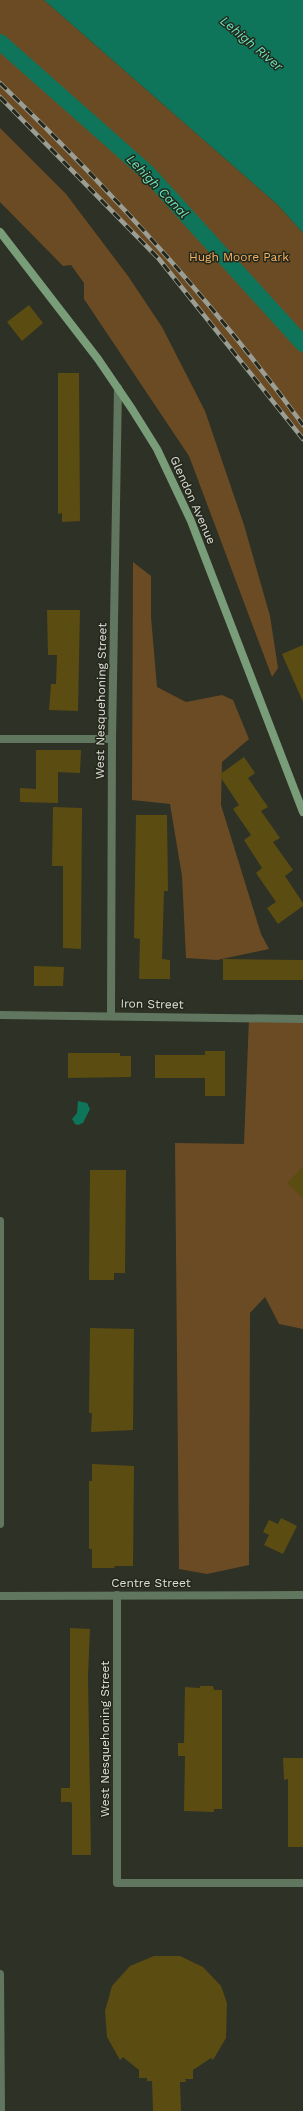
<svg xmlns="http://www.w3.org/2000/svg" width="303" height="2111" font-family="'Work Sans',sans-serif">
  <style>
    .green { fill: #6b4b24 }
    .water { fill: #0e755a }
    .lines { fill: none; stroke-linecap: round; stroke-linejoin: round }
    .canal { stroke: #0e755a; stroke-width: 16 }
    .building { fill: #5b4c12 }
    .street { stroke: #60765f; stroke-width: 8 }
    .secondary { stroke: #7a9d79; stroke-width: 8 }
    .rail-casing { stroke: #9b9e94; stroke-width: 4.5 }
    .rail { stroke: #24271b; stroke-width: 3; stroke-dasharray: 9; stroke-linecap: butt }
    .labels { text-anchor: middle; stroke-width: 3; stroke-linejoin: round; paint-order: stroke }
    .park-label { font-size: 12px; fill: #f6b261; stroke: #24271b }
    .street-label { font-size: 12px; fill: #dee0d8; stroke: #24271b }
    .water-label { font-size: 13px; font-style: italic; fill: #67e3bc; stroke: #24271b }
  </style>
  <rect width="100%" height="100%" fill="#2e3125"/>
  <!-- green -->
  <g class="green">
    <polygon points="0,0 44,0 278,205 303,233 303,437 159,259 0,97"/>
    <polygon points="0,128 66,194 128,276 162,327 205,411 244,525 270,616 278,668 272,677 189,456 84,299 84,283 71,265 63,266 0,202"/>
    <polygon points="133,562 151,576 151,617 157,687 186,702 222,695 233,700 249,739 222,762 221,805 261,934 269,949 217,960 186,958 182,876 170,804 132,800"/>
    <polygon points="249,1018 303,1019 303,1329 279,1324 265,1297 250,1313 249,1565 207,1574 179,1569 175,1143 244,1144"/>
  </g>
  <!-- water -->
  <g class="water">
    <polygon points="44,0 303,0 303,233 278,205"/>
    <polygon points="78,1101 87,1103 90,1109 83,1123 78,1125 75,1124 72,1119 77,1113"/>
  </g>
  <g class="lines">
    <!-- canal -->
    <polyline class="canal" points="0,42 148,173 303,344"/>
  </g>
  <!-- building -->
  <g class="building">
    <polygon points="29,305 43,323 22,341 7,322"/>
    <polygon points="58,373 79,373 80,521 62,522 62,513 58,514"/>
    <polygon points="47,610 80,610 78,711 49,710 51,684 56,684 57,655 48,655"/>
    <polygon points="303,645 303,702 282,654"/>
    <polygon points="36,750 81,750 80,773 58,772 58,803 20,802 20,788 36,789"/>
    <polygon points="244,757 255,773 248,778 268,807 261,811 280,838 273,842 293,870 285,876 303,903 303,906 278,924 267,908 276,902 256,873 262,868 244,840 251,835 233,809 239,805 219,775"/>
    <polygon points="53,807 82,808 81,949 63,948 63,866 52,866"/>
    <polygon points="136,815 167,815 168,891 164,891 162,959 170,960 170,979 139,979 140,939 134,938"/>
    <polygon points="223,959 303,960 303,980 223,980"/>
    <polygon points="34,966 64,967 63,986 34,986"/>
    <polygon points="205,1051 225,1051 225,1096 205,1096 205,1078 155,1078 155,1055 205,1055"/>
    <polygon points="68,1053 120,1053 120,1056 131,1056 131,1077 68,1078"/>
    <polygon points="303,1167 303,1198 287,1183"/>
    <polygon points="90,1170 126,1170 125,1273 114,1273 114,1280 89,1280"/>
    <polygon points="90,1328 134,1329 133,1430 91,1432 92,1413 89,1413"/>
    <polygon points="92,1464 134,1466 133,1566 114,1566 115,1568 92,1568 92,1549 89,1549 89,1481 92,1481"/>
    <polygon points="281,1518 297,1526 283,1554 264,1545 269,1535 263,1532 269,1520 278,1524"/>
    <polygon points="70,1628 90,1629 88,1676 91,1855 72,1855 72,1804 71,1802 61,1802 61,1788 70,1788"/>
    <polygon points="200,1686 213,1686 214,1690 222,1690 222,1809 214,1809 214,1812 184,1811 185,1756 178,1756 178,1743 184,1743 185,1687 200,1688"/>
    <polygon points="283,1758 303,1758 303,1847 288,1847 288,1779 284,1780"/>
    <polygon points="154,1956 180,1956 203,1967 221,1986 227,2003 226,2038 213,2060 211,2058 193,2070 193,2079 185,2079 186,2082 180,2082 181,2111 153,2111 152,2081 147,2081 147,2078 139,2078 139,2070 123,2057 120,2060 107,2037 105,2011 112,1986 130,1966"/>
  </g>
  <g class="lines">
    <!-- street -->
    <g class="street">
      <polyline points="0,739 112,739"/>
      <polyline points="0,1015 303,1019"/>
      <polyline points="111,1015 112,739 118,388"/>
      <polyline points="0,1221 0,1524"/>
      <polyline points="117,1595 117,1883 303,1883"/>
      <polyline points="0,1596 303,1595"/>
      <polyline points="0,1974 1,2111"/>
    </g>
    <!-- secondary -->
    <polyline class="secondary" points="0,232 98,359 132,409 157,449 191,521 303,812"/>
    <defs>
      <g id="rail">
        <path d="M0 83C110 189 213 302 303 425"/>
        <polyline points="0,97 159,259 303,439"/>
      </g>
    </defs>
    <!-- rail casing -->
    <use href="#rail" class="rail-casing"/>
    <!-- rail -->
    <use href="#rail" class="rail"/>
  </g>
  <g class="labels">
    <!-- park labels -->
    <g class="park-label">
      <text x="239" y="261">Hugh Moore Park</text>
    </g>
    <!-- street labels -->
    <g class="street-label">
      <text transform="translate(193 500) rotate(66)" y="4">Glendon Avenue</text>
      <text transform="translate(101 701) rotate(-89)" y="4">West Nesquehoning Street</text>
      <text transform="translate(152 1004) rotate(1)" y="4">Iron Street</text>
      <text x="151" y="1587">Centre Street</text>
      <text transform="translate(105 1739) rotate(-90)" y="4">West Nesquehoning Street</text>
    </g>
    <!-- water labels -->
    <g class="water-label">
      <text transform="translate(252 43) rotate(40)" y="5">Lehigh River</text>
      <text transform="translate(158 186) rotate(46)" y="5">Lehigh Canal</text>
    </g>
  </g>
</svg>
